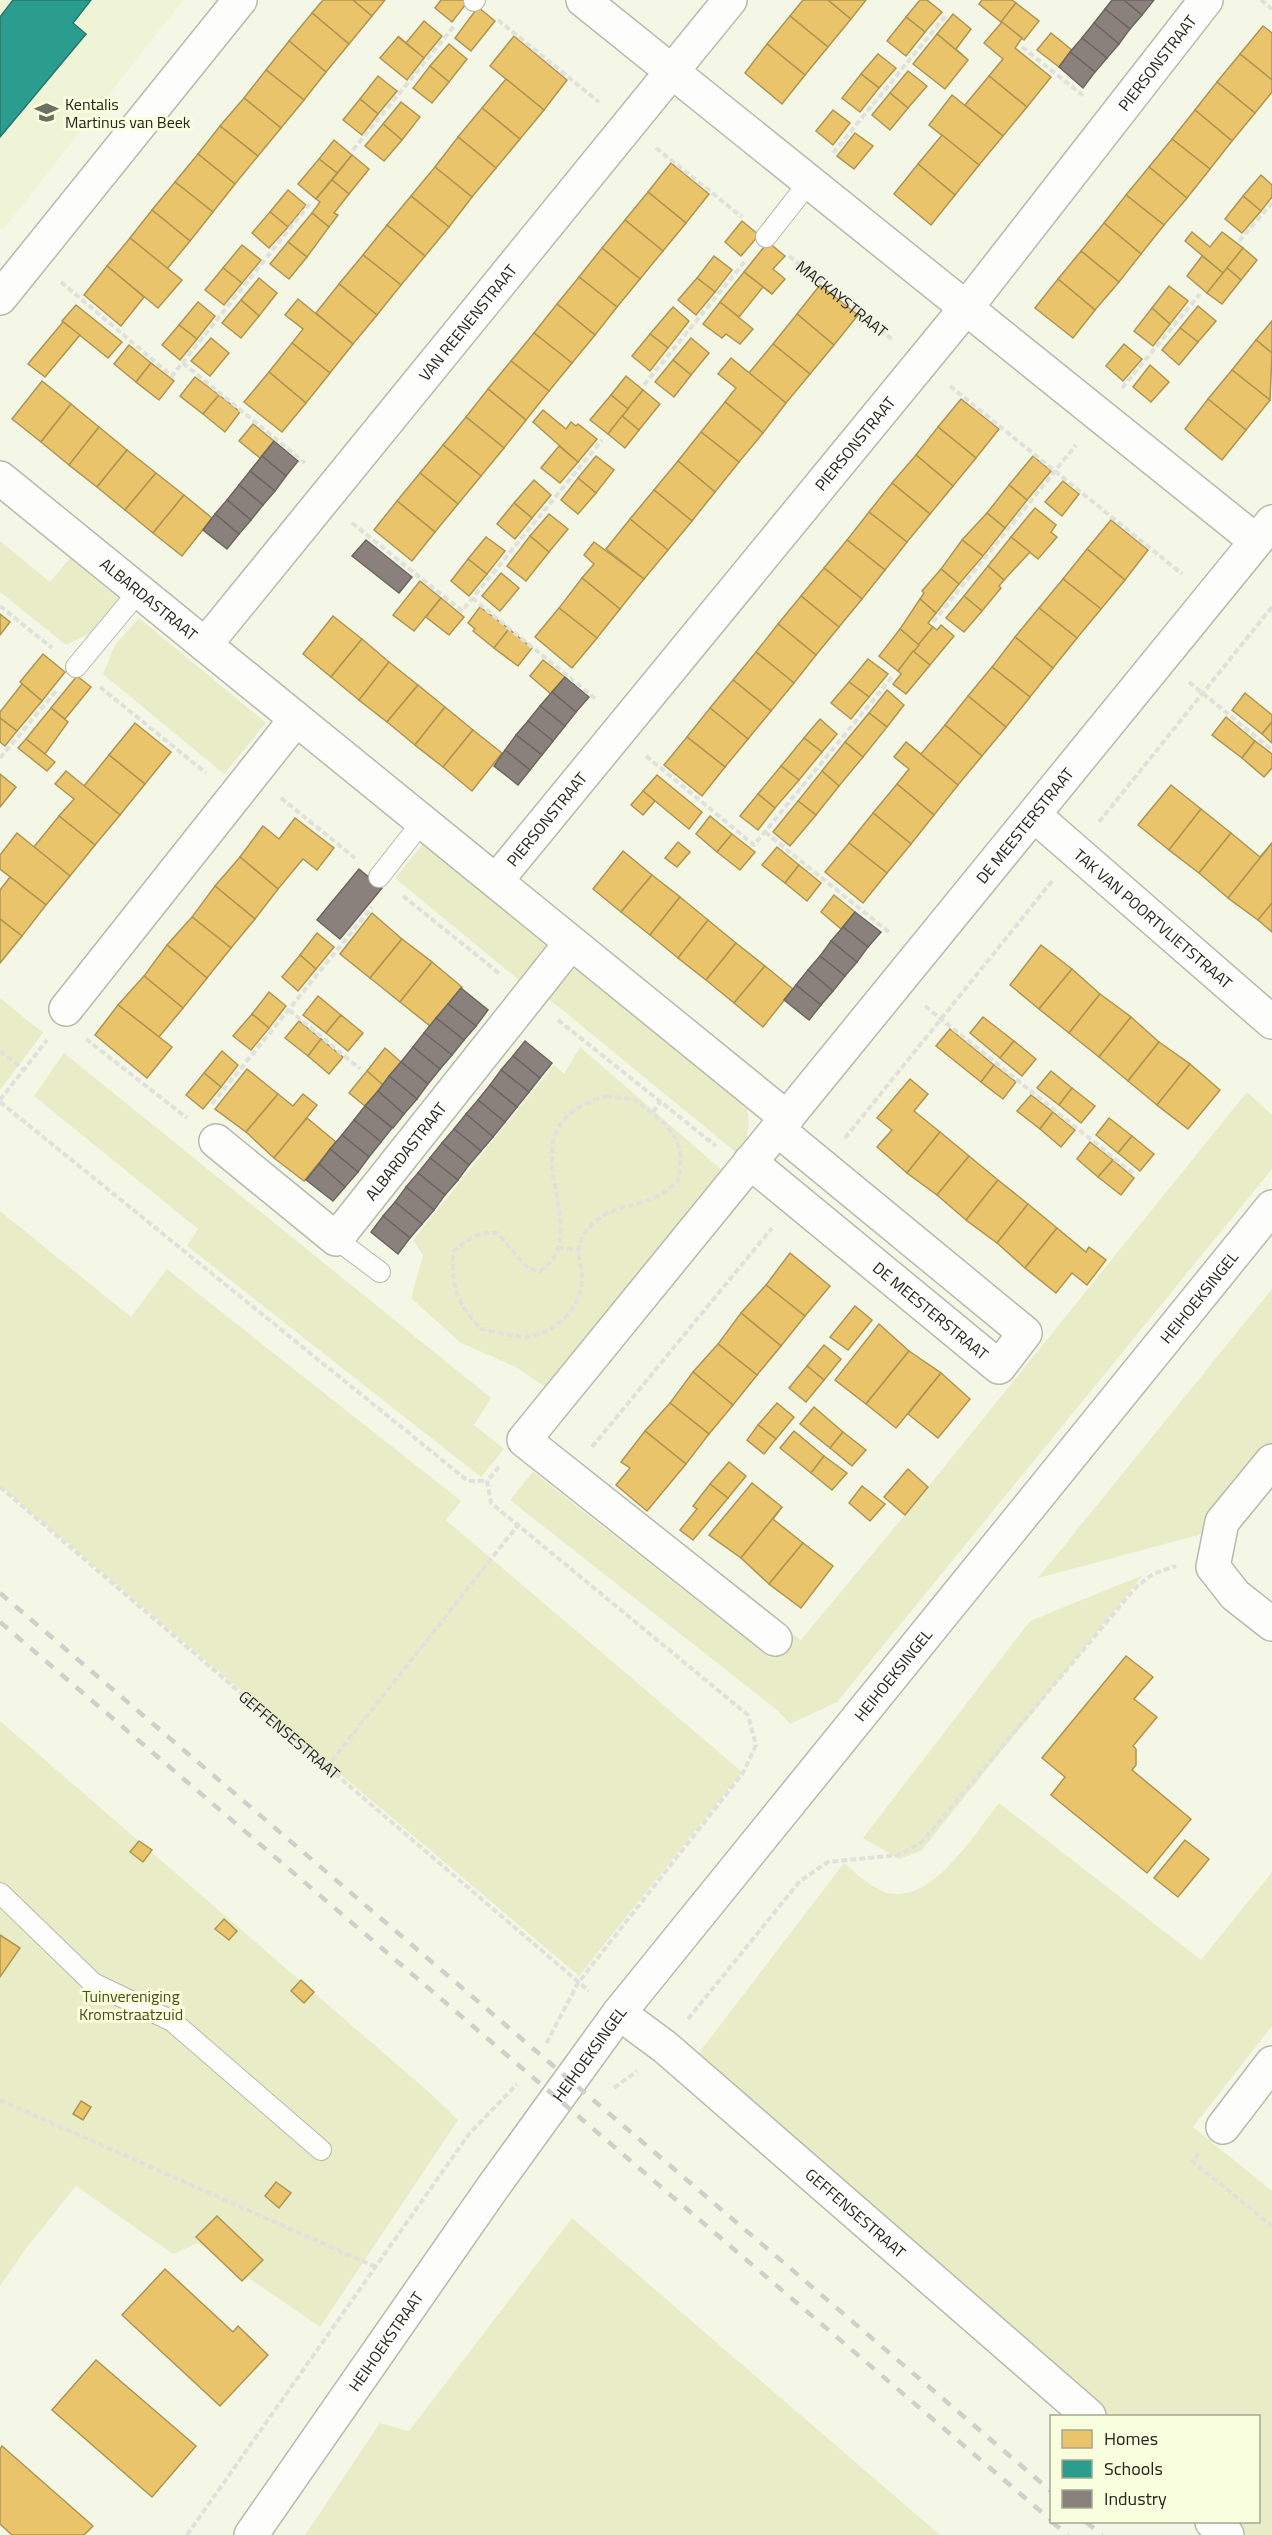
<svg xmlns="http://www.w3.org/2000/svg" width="1272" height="2535" font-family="'Titillium Web',sans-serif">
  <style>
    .built { fill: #f0f4d7 }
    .green { fill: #e8edc8 }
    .homes { fill: #e9c46a; stroke: #ae9552; stroke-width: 1.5 }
    .schools { fill: #2a9d8f; stroke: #28796c; stroke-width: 1.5 }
    .industry { fill: #8a817c; stroke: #6b665f; stroke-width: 1.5 }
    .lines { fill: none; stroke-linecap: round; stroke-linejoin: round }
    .lane-casing { stroke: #b6b9ab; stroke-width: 22 }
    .street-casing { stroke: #b6b9ab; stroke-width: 36 }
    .secondary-casing { stroke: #b6b9ab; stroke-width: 36 }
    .path { stroke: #e0e1db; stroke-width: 4; stroke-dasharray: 6 3; stroke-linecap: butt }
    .lane { stroke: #fdfefb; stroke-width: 20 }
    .street { stroke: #fdfefb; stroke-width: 33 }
    .secondary { stroke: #fdfefb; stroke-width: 33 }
    .rail { stroke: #cfcfcb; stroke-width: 4.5; stroke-dasharray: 10 10; stroke-linecap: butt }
    .labels { text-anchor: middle; stroke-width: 6; stroke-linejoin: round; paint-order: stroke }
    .street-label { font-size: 16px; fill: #24261a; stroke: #f9fede }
    .poi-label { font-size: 16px; fill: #24261a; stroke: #f9fede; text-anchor: start }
    .park-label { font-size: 16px; fill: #4b4f16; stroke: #f9fede }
  </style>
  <rect width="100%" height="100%" fill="#f4f7e5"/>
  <!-- built -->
  <polygon class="built" points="0,0 183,0 3,230 0,227"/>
  <!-- green -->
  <g class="green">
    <polygon points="0,541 50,582 70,558 120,600 93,632 66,645 0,592"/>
    <polygon points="139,618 266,723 224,774 103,674 115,645"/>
    <polygon points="424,843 550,947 520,981 395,878"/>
    <path d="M577 966 747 1109C751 1127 747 1139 738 1154L549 999Z"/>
    <polygon points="0,998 43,1033 0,1090"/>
    <polygon points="580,1047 723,1171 547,1388 516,1367 461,1343 411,1298 423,1255 413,1240 554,1065 564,1074"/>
    <polygon points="64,1053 491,1398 474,1425 504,1449 481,1477 187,1246 198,1229 34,1096"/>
    <polygon points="1247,1092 1272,1115 1272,1169 837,1702 790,1724 777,1710 510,1500 533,1472 770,1658 790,1632 801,1640 928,1487"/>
    <polygon points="0,1211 131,1317 167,1269 461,1501 446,1520 742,1772 579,1976 0,1486"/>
    <polygon points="1272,1289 1272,1445 1199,1535 1038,1578"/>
    <polygon points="1143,1575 921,1851 899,1859 863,1838 1030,1621"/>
    <polygon points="0,1721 431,2094 458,2120 320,2327 198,2243 173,2254 76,2186 24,2251 0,2286"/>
    <path d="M999 1803 1201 1960 1272 1872V2026L1193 2127 1272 2191V2535H1244L1229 2522H1258V2416H1106L692 2062 844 1863C856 1873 870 1887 885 1892 931 1907 975 1833 999 1803Z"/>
    <polygon points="572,2218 940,2535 305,2535 380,2423 409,2431"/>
  </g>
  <!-- homes -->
  <g class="homes">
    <polygon points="323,0 353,0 372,16 349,44 312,13"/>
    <polygon points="353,0 385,0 372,16"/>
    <polygon points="441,0 469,0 452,22 435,8"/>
    <polygon points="803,0 828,0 851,19 828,47 790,16"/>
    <polygon points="828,0 866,0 851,19"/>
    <polygon points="920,0 927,0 942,12 925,32 906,17"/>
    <polygon points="982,0 1012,0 1016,3 1001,22 979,4"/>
    <polygon points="1016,3 1039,21 1024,40 1001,22"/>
    <polygon points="478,7 495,21 471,51 455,38"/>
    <polygon points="312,13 349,44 326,72 289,41"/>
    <polygon points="953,14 971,29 956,49 968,60 937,34"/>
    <polygon points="790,16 828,47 805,75 767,44"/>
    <polygon points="906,17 925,32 906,56 887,41"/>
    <polygon points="424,21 442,36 424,58 398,36 406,43"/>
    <polygon points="1002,22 1022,38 1015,48 1051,77 1027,107 989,76 1003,59 984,43"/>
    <polygon points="1263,26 1272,33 1272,80 1240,54"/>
    <polygon points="1051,33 1072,50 1059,67 1037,50"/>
    <polygon points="937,34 968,60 945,89 913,64"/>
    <polygon points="514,36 567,80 544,110 490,66"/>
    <polygon points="398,37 424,58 407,80 380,58"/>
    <polygon points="289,41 326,72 304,100 266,70"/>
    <polygon points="449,44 467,59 449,82 430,66"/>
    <polygon points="767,44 805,75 782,104 745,73"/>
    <polygon points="878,54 896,68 879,88 861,74"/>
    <polygon points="1240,54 1272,80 1272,92 1255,113 1217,82"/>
    <polygon points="430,66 449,82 432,103 413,88"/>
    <polygon points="266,70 304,100 281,128 244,98"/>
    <polygon points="908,71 927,86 908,108 890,93"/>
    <polygon points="861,74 879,88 860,112 842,98"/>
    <polygon points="378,76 397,91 378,114 360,99"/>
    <polygon points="989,76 1027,107 1003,136 965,105"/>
    <polygon points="506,79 544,110 520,139 482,108"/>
    <polygon points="1217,82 1255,113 1232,141 1195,110"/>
    <polygon points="890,93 908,108 890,130 872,115"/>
    <polygon points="952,95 1003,136 979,165 929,125"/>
    <polygon points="244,98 281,128 258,156 220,126"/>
    <polygon points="360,99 378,114 362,135 343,120"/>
    <polygon points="401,102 420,117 402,140 383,124"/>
    <polygon points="482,108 520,139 496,168 458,137"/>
    <polygon points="833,110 850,123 833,145 816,131"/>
    <polygon points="1195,110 1232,141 1210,169 1172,139"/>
    <polygon points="383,124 402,140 384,161 365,146"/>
    <polygon points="220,126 258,156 235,184 198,154"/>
    <polygon points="855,133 873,146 854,169 837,156"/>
    <polygon points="942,135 979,165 955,195 918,164"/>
    <polygon points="458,137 496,168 472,197 435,167"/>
    <polygon points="1172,139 1210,169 1187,198 1149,167"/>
    <polygon points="334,140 352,155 337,173 319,159"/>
    <polygon points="198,154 235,184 213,212 175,182"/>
    <polygon points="352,155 369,169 349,194 332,180"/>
    <polygon points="319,159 337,173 316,199 298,184"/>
    <polygon points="671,163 709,194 686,223 648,192"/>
    <polygon points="918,164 955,195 931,225 894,194"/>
    <polygon points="435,167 472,197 449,227 411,196"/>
    <polygon points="1149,167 1187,198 1164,225 1126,195"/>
    <polygon points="1261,175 1272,185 1272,197 1261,211 1243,196"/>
    <polygon points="332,180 349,194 334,213 338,215 329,227 312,213 320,202 316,199"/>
    <polygon points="175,182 213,212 190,241 152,210"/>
    <polygon points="288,190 306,205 288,227 270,212"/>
    <polygon points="648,192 686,223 663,251 625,220"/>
    <polygon points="1126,195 1164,225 1141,254 1104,223"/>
    <polygon points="411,196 449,227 425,256 387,225"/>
    <polygon points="1243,196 1261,211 1242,233 1225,219"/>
    <polygon points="152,210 190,241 167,269 130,238"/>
    <polygon points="270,212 288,227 269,248 252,233"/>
    <polygon points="312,213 329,227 307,257 288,242"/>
    <polygon points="625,220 663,251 640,279 602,248"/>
    <polygon points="742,221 759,235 741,256 725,242"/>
    <polygon points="1104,223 1141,254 1119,282 1081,251"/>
    <polygon points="387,225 425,256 401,285 363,255"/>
    <polygon points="1192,232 1210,247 1222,232 1243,248 1223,273 1185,241"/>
    <polygon points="130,238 182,280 158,308 107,266"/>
    <polygon points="288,242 307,257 289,279 270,264"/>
    <polygon points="768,242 785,256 773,269 785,279 772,294 744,272"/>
    <polygon points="242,245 261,260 242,283 223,268"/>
    <polygon points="602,248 640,279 617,307 579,277"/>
    <polygon points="1243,248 1257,260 1241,280 1227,268"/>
    <polygon points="1081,251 1119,282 1095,310 1058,279"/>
    <polygon points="363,255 401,285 377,315 339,284"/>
    <polygon points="714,256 732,270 715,292 697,278"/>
    <polygon points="1202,256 1223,273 1207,293 1187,276"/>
    <polygon points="107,266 144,297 121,326 84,295"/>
    <polygon points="223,268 242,283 224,305 205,290"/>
    <polygon points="1227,268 1241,280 1222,304 1207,293"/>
    <polygon points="744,272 772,294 763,287 739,317 720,302"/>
    <polygon points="579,277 617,307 595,335 557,304"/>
    <polygon points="259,278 277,293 259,316 241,300"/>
    <polygon points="697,278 715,292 696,315 678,300"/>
    <polygon points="1058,279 1095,310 1073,338 1035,308"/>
    <polygon points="339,284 377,315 353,344 316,313"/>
    <polygon points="820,285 858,315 834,345 797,314"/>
    <polygon points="1169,286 1188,301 1170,324 1152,308"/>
    <polygon points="298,299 353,344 330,373 292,343 303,329 285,315"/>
    <polygon points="241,300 259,316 241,338 222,323"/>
    <polygon points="198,302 215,316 197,339 179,325"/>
    <polygon points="720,302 753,329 740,344 726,334 722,338 703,324"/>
    <polygon points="557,304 595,335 572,363 534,333"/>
    <polygon points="76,305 122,342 108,358 62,321"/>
    <polygon points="1198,306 1216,321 1198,342 1180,328"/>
    <polygon points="673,307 689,321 668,348 650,334"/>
    <polygon points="1152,308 1170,324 1153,346 1134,331"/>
    <polygon points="797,314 834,345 810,374 773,344"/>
    <polygon points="1272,321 1272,353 1256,340"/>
    <polygon points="63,322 80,335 45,377 28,364"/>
    <polygon points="179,325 197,339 180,360 162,345"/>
    <polygon points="1180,328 1198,342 1179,365 1162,350"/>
    <polygon points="534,333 572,363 549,391 511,361"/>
    <polygon points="650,334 668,348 650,371 632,356"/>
    <polygon points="211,338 229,353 210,376 191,361"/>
    <polygon points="691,338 709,353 691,375 673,360"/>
    <polygon points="1256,340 1272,353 1270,400 1232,370"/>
    <polygon points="292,343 330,373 306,403 269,372"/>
    <polygon points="773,344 810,374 786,403 749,373"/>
    <polygon points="1124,344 1142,359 1123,381 1106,366"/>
    <polygon points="129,345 151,363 136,382 114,364"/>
    <polygon points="731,358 786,403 763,433 725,402 736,388 718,374"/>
    <polygon points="673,360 691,375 674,397 655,382"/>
    <polygon points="511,361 549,391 526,420 488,389"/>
    <polygon points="151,363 174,381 159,400 136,382"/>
    <polygon points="1150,365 1169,382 1151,402 1133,387"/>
    <polygon points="1232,370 1270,400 1246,430 1208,399"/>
    <polygon points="269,372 306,403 282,432 244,402"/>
    <polygon points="626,376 643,390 628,409 611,395"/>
    <polygon points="195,377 219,395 203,414 180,396"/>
    <polygon points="42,381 71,404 41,442 12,419"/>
    <polygon points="488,389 526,420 504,448 466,417"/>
    <polygon points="643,390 660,404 639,430 622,416"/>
    <polygon points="219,395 240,412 225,432 203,414"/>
    <polygon points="611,395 628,409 608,434 590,420"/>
    <polygon points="961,399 999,429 976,458 938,427"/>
    <polygon points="1208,399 1246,430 1222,460 1185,429"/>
    <polygon points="725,402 763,433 739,462 701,432"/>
    <polygon points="71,404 99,427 69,465 41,442"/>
    <polygon points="543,410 566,429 571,422 576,426 578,424 597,439 578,462 533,422"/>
    <polygon points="622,416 639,430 625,448 608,434"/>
    <polygon points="466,417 504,448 481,476 443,445"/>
    <polygon points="253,424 274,441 260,458 239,441"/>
    <polygon points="99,427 127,450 97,487 69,465"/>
    <polygon points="938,427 976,458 953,486 916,455"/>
    <polygon points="701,432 739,462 715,492 678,461"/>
    <polygon points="443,445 481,476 458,504 420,473"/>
    <polygon points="559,446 578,462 560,483 541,468"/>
    <polygon points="127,450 156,473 125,510 97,487"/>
    <polygon points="916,455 953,486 930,514 892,483"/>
    <polygon points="596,456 614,470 596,493 578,478"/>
    <polygon points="1033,456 1051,471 1027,500 1009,485"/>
    <polygon points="678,461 715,492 692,521 654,490"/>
    <polygon points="156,473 184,495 153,533 125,510"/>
    <polygon points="420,473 458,504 435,532 397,501"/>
    <polygon points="578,478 596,493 578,514 561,500"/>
    <polygon points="534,480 551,495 532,518 514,503"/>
    <polygon points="1063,481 1079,494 1062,516 1045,502"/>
    <polygon points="892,483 930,514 907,542 869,512"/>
    <polygon points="1009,485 1027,500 1005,528 987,513"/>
    <polygon points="654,490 692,521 668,550 630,519"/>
    <polygon points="184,495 212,518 182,556 153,533"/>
    <polygon points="397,501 435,532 412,561 374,530"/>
    <polygon points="514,503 532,518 515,539 497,524"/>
    <polygon points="1035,508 1056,525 1051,532 1057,537 1038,559 1011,537"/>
    <polygon points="869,512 907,542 885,570 847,540"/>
    <polygon points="987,513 1005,528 983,556 962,540"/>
    <polygon points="549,514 568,529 549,552 530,536"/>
    <polygon points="630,519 668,550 644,579 606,549"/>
    <polygon points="1111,520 1148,550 1125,580 1087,549"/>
    <polygon points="530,536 549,552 526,581 507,566"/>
    <polygon points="486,537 505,551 487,574 468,559"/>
    <polygon points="1011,537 1030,552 1004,580 988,566"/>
    <polygon points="847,540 885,570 862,599 824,568"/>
    <polygon points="962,540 983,556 959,584 941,569"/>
    <polygon points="594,542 644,579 620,609 582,578 594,564 584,555"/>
    <polygon points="1087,549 1125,580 1101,609 1063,579"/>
    <polygon points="468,559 487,574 469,596 451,581"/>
    <polygon points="988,566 1004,580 999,586 1001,588 982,611 964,596"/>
    <polygon points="824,568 862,599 839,627 801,596"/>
    <polygon points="941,569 959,584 936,613 920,599 924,593 922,591"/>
    <polygon points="501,573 519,588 500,611 482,596"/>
    <polygon points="582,578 620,609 597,638 559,608"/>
    <polygon points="1063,579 1101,609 1077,638 1039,608"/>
    <polygon points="420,581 441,598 414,631 393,615"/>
    <polygon points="801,596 839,627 816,655 778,624"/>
    <polygon points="964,596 982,611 964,632 946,618"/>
    <polygon points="441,598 464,617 449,635 426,617"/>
    <polygon points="920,599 936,613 928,623 933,627 919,645 900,629"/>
    <polygon points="480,607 509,629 494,648 473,631 475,629 468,623"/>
    <polygon points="559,608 597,638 572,668 535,637"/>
    <polygon points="1039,608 1077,638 1053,668 1015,637"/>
    <polygon points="0,614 10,622 0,635"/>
    <polygon points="333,616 362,639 331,677 303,654"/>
    <polygon points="778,624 816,655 794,683 756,652"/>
    <polygon points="941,625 954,636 930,665 913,651 933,627 937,630"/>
    <polygon points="509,629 532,648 518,666 494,648"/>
    <polygon points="900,629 919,645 898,671 879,656"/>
    <polygon points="1015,637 1053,668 1030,697 992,667"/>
    <polygon points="362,639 389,662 359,700 331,677"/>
    <polygon points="913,651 930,665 906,694 893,684 901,674 898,671"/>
    <polygon points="756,652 794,683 771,711 733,680"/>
    <polygon points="43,654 65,672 42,701 20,682"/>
    <polygon points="868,659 888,674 869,697 849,682"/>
    <polygon points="543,660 565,677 551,694 530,676"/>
    <polygon points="389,662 418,685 387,722 359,700"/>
    <polygon points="992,667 1030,697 1006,727 968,696"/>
    <polygon points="77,676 91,687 65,719 51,708"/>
    <polygon points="733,680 771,711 748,739 710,708"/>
    <polygon points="849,682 869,697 851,719 831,703"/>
    <polygon points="22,684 42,701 17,731 0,718 0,712"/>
    <polygon points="418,685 445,707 415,745 387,722"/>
    <polygon points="887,690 904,705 887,727 869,713"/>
    <polygon points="1245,693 1272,715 1272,722 1262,734 1232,710"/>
    <polygon points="968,696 1006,727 982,756 945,725"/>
    <polygon points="445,707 473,730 443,767 415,745"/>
    <polygon points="51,708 68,722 45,754 26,739"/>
    <polygon points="710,708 748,739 725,767 687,737"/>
    <polygon points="869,713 887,727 863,757 845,742"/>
    <polygon points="1226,717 1255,741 1242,758 1212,735"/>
    <polygon points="0,718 17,731 5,746 0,742"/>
    <polygon points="820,719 837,734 822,752 804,738"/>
    <polygon points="1272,722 1272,743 1262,734"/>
    <polygon points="135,723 171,752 145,784 109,755"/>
    <polygon points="945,725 982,756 958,785 906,742 921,754"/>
    <polygon points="473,730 502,753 472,791 443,767"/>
    <polygon points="687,737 725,767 702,796 664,765"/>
    <polygon points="804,738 822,752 799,780 781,766"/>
    <polygon points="26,739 55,762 47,771 18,748"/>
    <polygon points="1255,741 1272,754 1272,768 1264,777 1242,758"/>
    <polygon points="845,742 863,757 839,786 822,771"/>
    <polygon points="906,742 958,785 934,815 897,784 909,769 894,757"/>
    <polygon points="109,755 145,784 120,815 84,786"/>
    <polygon points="781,766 799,780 775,808 758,794"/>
    <polygon points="66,771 120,815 95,845 59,816 74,799 55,784"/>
    <polygon points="822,771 839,786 816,815 798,801"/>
    <polygon points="0,774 16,787 0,807"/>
    <polygon points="657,775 702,812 689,829 643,791"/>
    <polygon points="897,784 934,815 911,844 873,813"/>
    <polygon points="1171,785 1201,809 1169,850 1138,825"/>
    <polygon points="643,791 655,801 643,815 631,805"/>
    <polygon points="758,794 775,808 758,830 740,816"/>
    <polygon points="798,801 816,815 790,846 773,832"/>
    <polygon points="1201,809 1231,833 1199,873 1169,850"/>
    <polygon points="873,813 911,844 887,873 849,843"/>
    <polygon points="59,816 95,845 70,876 34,847"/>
    <polygon points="710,816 732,834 717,852 696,834"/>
    <polygon points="295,818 334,848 317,870 303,859 278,889 240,857 263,826 279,839"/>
    <polygon points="17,833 70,876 46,905 0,869 0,855"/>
    <polygon points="1231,833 1260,857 1272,843 1228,898 1199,873"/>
    <polygon points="732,834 755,852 740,870 717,852"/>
    <polygon points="678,842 690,852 677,867 665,858"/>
    <polygon points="849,843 887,873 863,903 825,872"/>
    <polygon points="1272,843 1272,903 1258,920 1228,898"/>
    <polygon points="777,847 799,865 785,883 762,865"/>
    <polygon points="623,851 652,875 621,912 593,889"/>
    <polygon points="240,857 278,889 255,919 215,886"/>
    <polygon points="799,865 821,883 807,901 785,883"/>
    <polygon points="652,875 680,897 650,935 621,912"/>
    <polygon points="10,877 46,905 22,936 0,919 0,890"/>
    <polygon points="215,886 255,919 231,948 192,917"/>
    <polygon points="834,895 855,912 841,929 821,912"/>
    <polygon points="680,897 708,920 678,958 650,935"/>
    <polygon points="1272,903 1272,932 1258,920"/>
    <polygon points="372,913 402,939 370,978 340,954"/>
    <polygon points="192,917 231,948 207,978 167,945"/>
    <polygon points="0,919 22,936 0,963"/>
    <polygon points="708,920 736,943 706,980 678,958"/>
    <polygon points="317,933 334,947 316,969 300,955"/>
    <polygon points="402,939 432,962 400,1002 370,978"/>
    <polygon points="736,943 765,966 734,1003 706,980"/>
    <polygon points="167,945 207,978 183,1008 144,976"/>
    <polygon points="1041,945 1072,969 1039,1009 1010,985"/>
    <polygon points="300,955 316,969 298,991 282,977"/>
    <polygon points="432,962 462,987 430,1026 400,1002"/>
    <polygon points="765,966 793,989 763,1027 734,1003"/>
    <polygon points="1072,969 1100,994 1069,1033 1039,1009"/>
    <polygon points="144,976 183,1008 159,1037 118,1005"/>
    <polygon points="269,992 286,1006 269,1028 252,1014"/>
    <polygon points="1100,994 1131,1017 1099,1057 1069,1033"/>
    <polygon points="318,996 341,1015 326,1033 303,1015"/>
    <polygon points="118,1005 172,1047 147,1078 95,1035"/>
    <polygon points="252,1014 269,1028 251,1050 233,1036"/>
    <polygon points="341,1015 363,1033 348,1051 326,1033"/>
    <polygon points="983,1017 1014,1041 1000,1058 970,1033"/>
    <polygon points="1131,1017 1159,1042 1128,1081 1099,1057"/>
    <polygon points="299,1021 321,1039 308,1056 285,1038"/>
    <polygon points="950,1029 994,1065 981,1082 936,1046"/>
    <polygon points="321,1039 343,1057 329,1074 308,1056"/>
    <polygon points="1014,1041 1036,1059 1022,1076 1000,1058"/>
    <polygon points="1159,1042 1190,1064 1157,1105 1128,1081"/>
    <polygon points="385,1048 401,1062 383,1085 367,1071"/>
    <polygon points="222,1051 238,1065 221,1087 204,1073"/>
    <polygon points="1190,1064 1220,1090 1188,1129 1157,1105"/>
    <polygon points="994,1065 1016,1082 1003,1099 981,1082"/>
    <polygon points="247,1069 278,1094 246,1132 215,1109"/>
    <polygon points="367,1071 383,1085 365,1106 349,1093"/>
    <polygon points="1051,1071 1072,1088 1059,1105 1037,1088"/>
    <polygon points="204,1073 221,1087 203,1109 186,1095"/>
    <polygon points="910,1079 928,1094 914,1111 940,1132 907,1173 877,1147 892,1130 877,1118"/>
    <polygon points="1072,1088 1095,1106 1081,1123 1059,1105"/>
    <polygon points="278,1094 293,1106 303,1094 317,1105 274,1158 246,1132"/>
    <polygon points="1031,1095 1053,1112 1040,1129 1017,1111"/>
    <polygon points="1053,1112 1075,1130 1061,1147 1040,1129"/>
    <polygon points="307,1118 336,1142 304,1181 274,1158"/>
    <polygon points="1109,1118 1132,1136 1118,1153 1096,1135"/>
    <polygon points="940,1132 969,1156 937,1195 907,1173"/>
    <polygon points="1132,1136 1154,1154 1140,1171 1118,1153"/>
    <polygon points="1090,1142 1113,1160 1098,1177 1077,1159"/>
    <polygon points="969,1156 998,1180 966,1220 937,1195"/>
    <polygon points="1113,1160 1134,1178 1121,1195 1098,1177"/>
    <polygon points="998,1180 1028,1204 997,1243 966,1220"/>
    <polygon points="1028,1204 1057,1228 1025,1268 997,1243"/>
    <polygon points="1057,1228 1086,1252 1089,1247 1106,1260 1087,1285 1072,1273 1056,1293 1025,1268"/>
    <polygon points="790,1253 830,1286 805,1316 766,1285"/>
    <polygon points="766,1285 805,1316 781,1346 741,1313"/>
    <polygon points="855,1306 872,1320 848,1350 830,1337"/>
    <polygon points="741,1313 781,1346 757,1375 718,1344"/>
    <polygon points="879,1324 909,1351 866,1404 835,1380"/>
    <polygon points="718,1344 757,1375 733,1405 693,1372"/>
    <polygon points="824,1345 841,1359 824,1380 807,1366"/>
    <polygon points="909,1351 941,1373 896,1428 866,1404"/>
    <polygon points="807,1366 824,1380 806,1402 789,1388"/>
    <polygon points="693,1372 733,1405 709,1434 670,1403"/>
    <polygon points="941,1373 970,1399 938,1438 908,1414"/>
    <polygon points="670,1403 709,1434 686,1464 645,1431"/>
    <polygon points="777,1403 794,1417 776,1439 758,1425"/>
    <polygon points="814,1407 843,1432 830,1448 800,1424"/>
    <polygon points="758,1425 776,1439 764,1454 747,1440"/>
    <polygon points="645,1431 686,1464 647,1511 616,1485 630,1468 621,1462"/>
    <polygon points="794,1431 824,1456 811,1473 780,1448"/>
    <polygon points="843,1432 866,1450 852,1466 830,1448"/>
    <polygon points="824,1456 847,1473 832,1490 811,1473"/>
    <polygon points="729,1462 746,1476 728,1498 710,1484"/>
    <polygon points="908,1469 928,1487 905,1515 884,1497"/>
    <polygon points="752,1483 782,1507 741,1558 709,1535"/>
    <polygon points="710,1484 728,1498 693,1540 680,1530 697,1509 693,1506"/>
    <polygon points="862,1486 885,1504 870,1521 849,1503"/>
    <polygon points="782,1507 773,1519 803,1543 769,1584 741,1558"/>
    <polygon points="803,1543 833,1566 801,1608 769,1584"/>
    <polygon points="1126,1656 1153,1677 1134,1699 1157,1717 1133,1746 1136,1749 1136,1765 1132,1770 1191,1819 1147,1873 1051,1795 1065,1777 1042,1758"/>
    <polygon points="1185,1840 1209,1859 1178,1897 1154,1878"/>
    <polygon points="139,1841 152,1850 143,1862 130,1852"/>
    <polygon points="224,1919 237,1931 229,1940 215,1929"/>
    <polygon points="0,1935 20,1948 0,1977"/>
    <polygon points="301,1980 314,1992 304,2003 291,1991"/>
    <polygon points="81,2101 91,2107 83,2120 73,2114"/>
    <polygon points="276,2182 291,2193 279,2208 265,2196"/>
    <polygon points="217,2216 263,2260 242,2281 196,2237"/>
    <polygon points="165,2269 233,2332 238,2326 268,2355 220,2406 122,2315"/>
    <polygon points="96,2360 196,2446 152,2497 52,2410"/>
    <polygon points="2,2446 93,2526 84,2535 12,2535 0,2524 0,2449"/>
  </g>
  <!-- schools -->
  <polygon class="schools" points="13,0 91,0 73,23 86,34 0,137 0,17"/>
  <!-- industry -->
  <g class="industry">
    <polygon points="1112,0 1124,0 1142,15 1130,29 1105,9"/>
    <polygon points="1124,0 1154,0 1142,15"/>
    <polygon points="1105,9 1130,29 1119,44 1094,23"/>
    <polygon points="1094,23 1119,44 1107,58 1082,38"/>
    <polygon points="1082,38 1107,58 1095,72 1070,52"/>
    <polygon points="1070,52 1095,72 1083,88 1059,67"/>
    <polygon points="274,441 298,461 286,476 262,456"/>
    <polygon points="262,456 286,476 275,491 250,471"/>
    <polygon points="250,471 275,491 263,505 239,485"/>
    <polygon points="239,485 263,505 251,520 227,500"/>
    <polygon points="227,500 251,520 239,534 215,514"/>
    <polygon points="215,514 239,534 227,549 203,530"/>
    <polygon points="366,540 412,577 399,593 352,556"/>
    <polygon points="565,677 589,697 576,712 552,692"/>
    <polygon points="552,692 576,712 565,726 540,706"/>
    <polygon points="540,706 565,726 553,741 528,721"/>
    <polygon points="528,721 553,741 542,755 516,735"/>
    <polygon points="516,735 542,755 530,770 505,750"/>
    <polygon points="505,750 530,770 518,785 494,766"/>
    <polygon points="359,869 382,888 340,939 317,920"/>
    <polygon points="855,912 881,932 868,947 843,927"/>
    <polygon points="843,927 868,947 857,962 831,941"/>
    <polygon points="831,941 857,962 845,976 820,956"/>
    <polygon points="820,956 845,976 833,991 808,970"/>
    <polygon points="808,970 833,991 821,1005 796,985"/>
    <polygon points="796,985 821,1005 809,1020 784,1000"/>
    <polygon points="461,988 488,1010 476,1026 448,1004"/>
    <polygon points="448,1004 476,1026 464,1040 436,1018"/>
    <polygon points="436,1018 464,1040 452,1055 424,1033"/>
    <polygon points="424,1033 452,1055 440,1069 413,1047"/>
    <polygon points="525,1041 552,1063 540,1078 513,1056"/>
    <polygon points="413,1047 440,1069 428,1084 401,1062"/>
    <polygon points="513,1056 540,1078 529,1092 501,1070"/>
    <polygon points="401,1062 428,1084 417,1099 389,1076"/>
    <polygon points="501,1070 529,1092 517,1107 490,1085"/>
    <polygon points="389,1076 417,1099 404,1114 378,1091"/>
    <polygon points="490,1085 517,1107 505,1122 478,1100"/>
    <polygon points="378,1091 404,1114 393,1128 365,1106"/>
    <polygon points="478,1100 505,1122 493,1137 466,1114"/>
    <polygon points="365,1106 392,1128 381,1142 354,1120"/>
    <polygon points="466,1114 493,1137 481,1151 454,1129"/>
    <polygon points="354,1120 381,1142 369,1157 342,1135"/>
    <polygon points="454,1129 481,1151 469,1165 442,1143"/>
    <polygon points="342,1135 369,1157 358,1172 330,1149"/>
    <polygon points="442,1143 469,1165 458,1180 430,1158"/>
    <polygon points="330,1149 358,1172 345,1187 319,1164"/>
    <polygon points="430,1158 458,1180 445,1195 418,1173"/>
    <polygon points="319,1164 345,1187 333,1201 306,1180"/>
    <polygon points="418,1173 445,1195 434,1210 406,1187"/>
    <polygon points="406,1187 434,1210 422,1224 395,1202"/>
    <polygon points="395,1202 422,1224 410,1238 383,1216"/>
    <polygon points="383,1216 410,1238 398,1254 371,1232"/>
  </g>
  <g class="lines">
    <defs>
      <g id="lane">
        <polyline points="474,1 475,0"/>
        <polyline points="766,237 810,181"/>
        <polyline points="76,667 139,591"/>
        <polyline points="379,877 422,822"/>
        <polyline points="336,1239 380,1272"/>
        <polyline points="0,1893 93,1983 172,2021 321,2150"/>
      </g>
      <g id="street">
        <polyline points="583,0 1256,541"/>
        <polyline points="0,298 240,0"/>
        <path id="s3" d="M0 478 787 1118"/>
        <path id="s4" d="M205 645 730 0"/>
        <path id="s5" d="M1034 815 1272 1022"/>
        <path id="s6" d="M496 881 966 308 1206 0"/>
        <polyline points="66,1009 296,719"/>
        <path id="s7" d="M216 1141 336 1239 571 943"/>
        <path id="s8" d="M750 1162 999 1367 1025 1333 777 1129"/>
        <polyline points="1272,1461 1222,1522 1213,1567 1235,1595 1272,1624"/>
        <path id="s9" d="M775 1639 524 1440 1272 522"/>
        <path id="s10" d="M619 2013 665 2047 1089 2416"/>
        <polyline points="1223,2127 1272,2063"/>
        <polyline points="1212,2522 1227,2535"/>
      </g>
      <g id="secondary">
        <path id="s11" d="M251 2535 493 2187 619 2013 1272 1207"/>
      </g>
    </defs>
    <!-- lane casing -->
    <use href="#lane" class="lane-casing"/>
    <!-- street casing -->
    <use href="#street" class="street-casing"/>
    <!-- secondary casing -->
    <use href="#secondary" class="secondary-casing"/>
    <!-- path -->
    <g class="path">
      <polyline points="1261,0 1272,9"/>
      <polyline points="498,20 599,102"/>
      <polyline points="1022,47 1085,97"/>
      <polyline points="656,148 742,217"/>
      <polyline points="353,150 455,25"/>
      <polyline points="833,153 947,14"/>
      <polyline points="1239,241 1272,203"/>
      <path id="s1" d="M789 256 893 340"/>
      <polyline points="61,282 172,376 311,202"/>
      <polyline points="183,363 305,463"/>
      <polyline points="644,385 746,260"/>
      <polyline points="950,386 1182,574"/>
      <polyline points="1122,388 1200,294"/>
      <polyline points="352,523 462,611 602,440"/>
      <polyline points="472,598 597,700"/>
      <polyline points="0,606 52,648"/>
      <polyline points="933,622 1076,445"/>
      <polyline points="1189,682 1272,750"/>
      <polyline points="100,687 206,773"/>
      <polyline points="646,756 754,845 892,677"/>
      <polyline points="0,758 57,690"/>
      <polyline points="281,798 355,858"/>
      <polyline points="1099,822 1272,607"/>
      <polyline points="765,832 890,933"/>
      <polyline points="403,896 500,974"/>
      <polyline points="925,1006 1135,1175"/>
      <polyline points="289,1010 360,1069"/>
      <polyline points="558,1020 716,1146"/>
      <polyline points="86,1039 187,1118"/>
      <polyline points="0,1051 24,1070"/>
      <path d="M606 1096 635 1100 665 1124 677 1140 681 1157 678 1181C672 1186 664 1194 656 1197 630 1209 608 1204 587 1230 571 1249 584 1264 582 1283 579 1309 556 1332 531 1336 517 1339 495 1331 481 1329 456 1301 452 1290 453 1252 467 1239 478 1232 497 1233L528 1268 540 1271C602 1230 493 1128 606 1096Z"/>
      <polyline points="0,1100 47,1040"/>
      <polyline points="0,1102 468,1481 487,1481"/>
      <polyline points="212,1104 372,907"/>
      <polyline points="653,1112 660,1102"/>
      <polyline points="845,1138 1053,880"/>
      <polyline points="558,1247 579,1251"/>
      <polyline points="592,1447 772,1228"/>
      <polyline points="499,1467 487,1481 491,1503 748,1715 756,1745 743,1773 578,1983 546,2044"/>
      <path id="s2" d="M0 1487 589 1991"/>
      <polyline points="326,1768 518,1525"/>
      <polyline points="688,2019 800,1881 828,1862 898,1855 922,1842 1136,1587 1153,1574 1176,1566"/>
      <polyline points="614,2088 637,2071"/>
      <polyline points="0,2100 376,2267"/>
      <polyline points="1199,2154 1192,2161 1272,2226"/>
      <polyline points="187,2535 469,2134 517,2084"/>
    </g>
    <!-- lane -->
    <use href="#lane" class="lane"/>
    <!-- street -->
    <use href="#street" class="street"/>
    <!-- secondary -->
    <use href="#secondary" class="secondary"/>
    <!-- rail -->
    <g class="rail">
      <polyline points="0,1593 1052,2492"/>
      <polyline points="0,1622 1052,2521"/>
      <polyline points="1052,2522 1068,2535"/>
      <polyline points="1086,2522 1102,2535"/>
    </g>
  </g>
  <!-- icons -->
  <defs>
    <symbol id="school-bare" viewBox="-9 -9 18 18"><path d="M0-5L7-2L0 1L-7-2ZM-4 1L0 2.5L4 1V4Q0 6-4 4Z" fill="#6d6f61" stroke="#f9fede" stroke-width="2.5" paint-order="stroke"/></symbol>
  </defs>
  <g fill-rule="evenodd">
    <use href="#school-bare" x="30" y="96" width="33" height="33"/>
  </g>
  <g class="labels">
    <!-- street labels -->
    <g class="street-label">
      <text dy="6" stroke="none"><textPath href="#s6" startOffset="1052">PIERSONSTRAAT</textPath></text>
      <text dy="6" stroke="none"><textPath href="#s1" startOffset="68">MACKAYSTRAAT</textPath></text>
      <text dy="6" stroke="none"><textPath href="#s4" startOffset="416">VAN REENENSTRAAT</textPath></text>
      <text dy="6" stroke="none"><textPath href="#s6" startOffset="566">PIERSONSTRAAT</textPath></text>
      <text dy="6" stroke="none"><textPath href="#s3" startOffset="192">ALBARDASTRAAT</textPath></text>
      <text dy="6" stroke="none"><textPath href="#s6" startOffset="80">PIERSONSTRAAT</textPath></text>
      <text dy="6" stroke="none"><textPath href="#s9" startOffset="1113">DE MEESTERSTRAAT</textPath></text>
      <text dy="6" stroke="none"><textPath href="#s5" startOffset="158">TAK VAN POORTVLIETSTRAAT</textPath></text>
      <text dy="6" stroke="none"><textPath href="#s7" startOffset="267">ALBARDASTRAAT</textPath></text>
      <text dy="6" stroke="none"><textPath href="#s11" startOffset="1560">HEIHOEKSINGEL</textPath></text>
      <text dy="6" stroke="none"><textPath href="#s8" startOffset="234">DE MEESTERSTRAAT</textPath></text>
      <text dy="6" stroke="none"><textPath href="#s11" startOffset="1074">HEIHOEKSINGEL</textPath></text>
      <text dy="6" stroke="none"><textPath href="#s2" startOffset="381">GEFFENSESTRAAT</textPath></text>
      <text dy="6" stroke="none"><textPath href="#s11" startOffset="588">HEIHOEKSINGEL</textPath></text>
      <text dy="6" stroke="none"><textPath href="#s10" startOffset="310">GEFFENSESTRAAT</textPath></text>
      <text dy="6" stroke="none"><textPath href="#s11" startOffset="236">HEIHOEKSTRAAT</textPath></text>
    </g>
    <!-- poi labels -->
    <g class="poi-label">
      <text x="65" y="110">Kentalis<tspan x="65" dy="18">Martinus van Beek</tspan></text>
    </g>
    <!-- park labels -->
    <g class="park-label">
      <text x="131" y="2002">Tuinvereniging<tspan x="131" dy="18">Kromstraatzuid</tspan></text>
    </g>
  </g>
  <!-- legend -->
  <rect x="1050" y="2415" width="210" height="108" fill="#f9fede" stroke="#a4a890" stroke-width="1.5"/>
  <rect x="1062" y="2430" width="30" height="18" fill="#e9c46a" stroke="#a4a890" stroke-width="1.5"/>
  <text x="1104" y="2445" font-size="18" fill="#24261a">Homes</text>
  <rect x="1062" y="2460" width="30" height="18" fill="#2a9d8f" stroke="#a4a890" stroke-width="1.5"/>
  <text x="1104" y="2475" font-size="18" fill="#24261a">Schools</text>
  <rect x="1062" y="2490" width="30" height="18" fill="#8a817c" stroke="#a4a890" stroke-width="1.5"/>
  <text x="1104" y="2505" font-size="18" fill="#24261a">Industry</text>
</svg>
